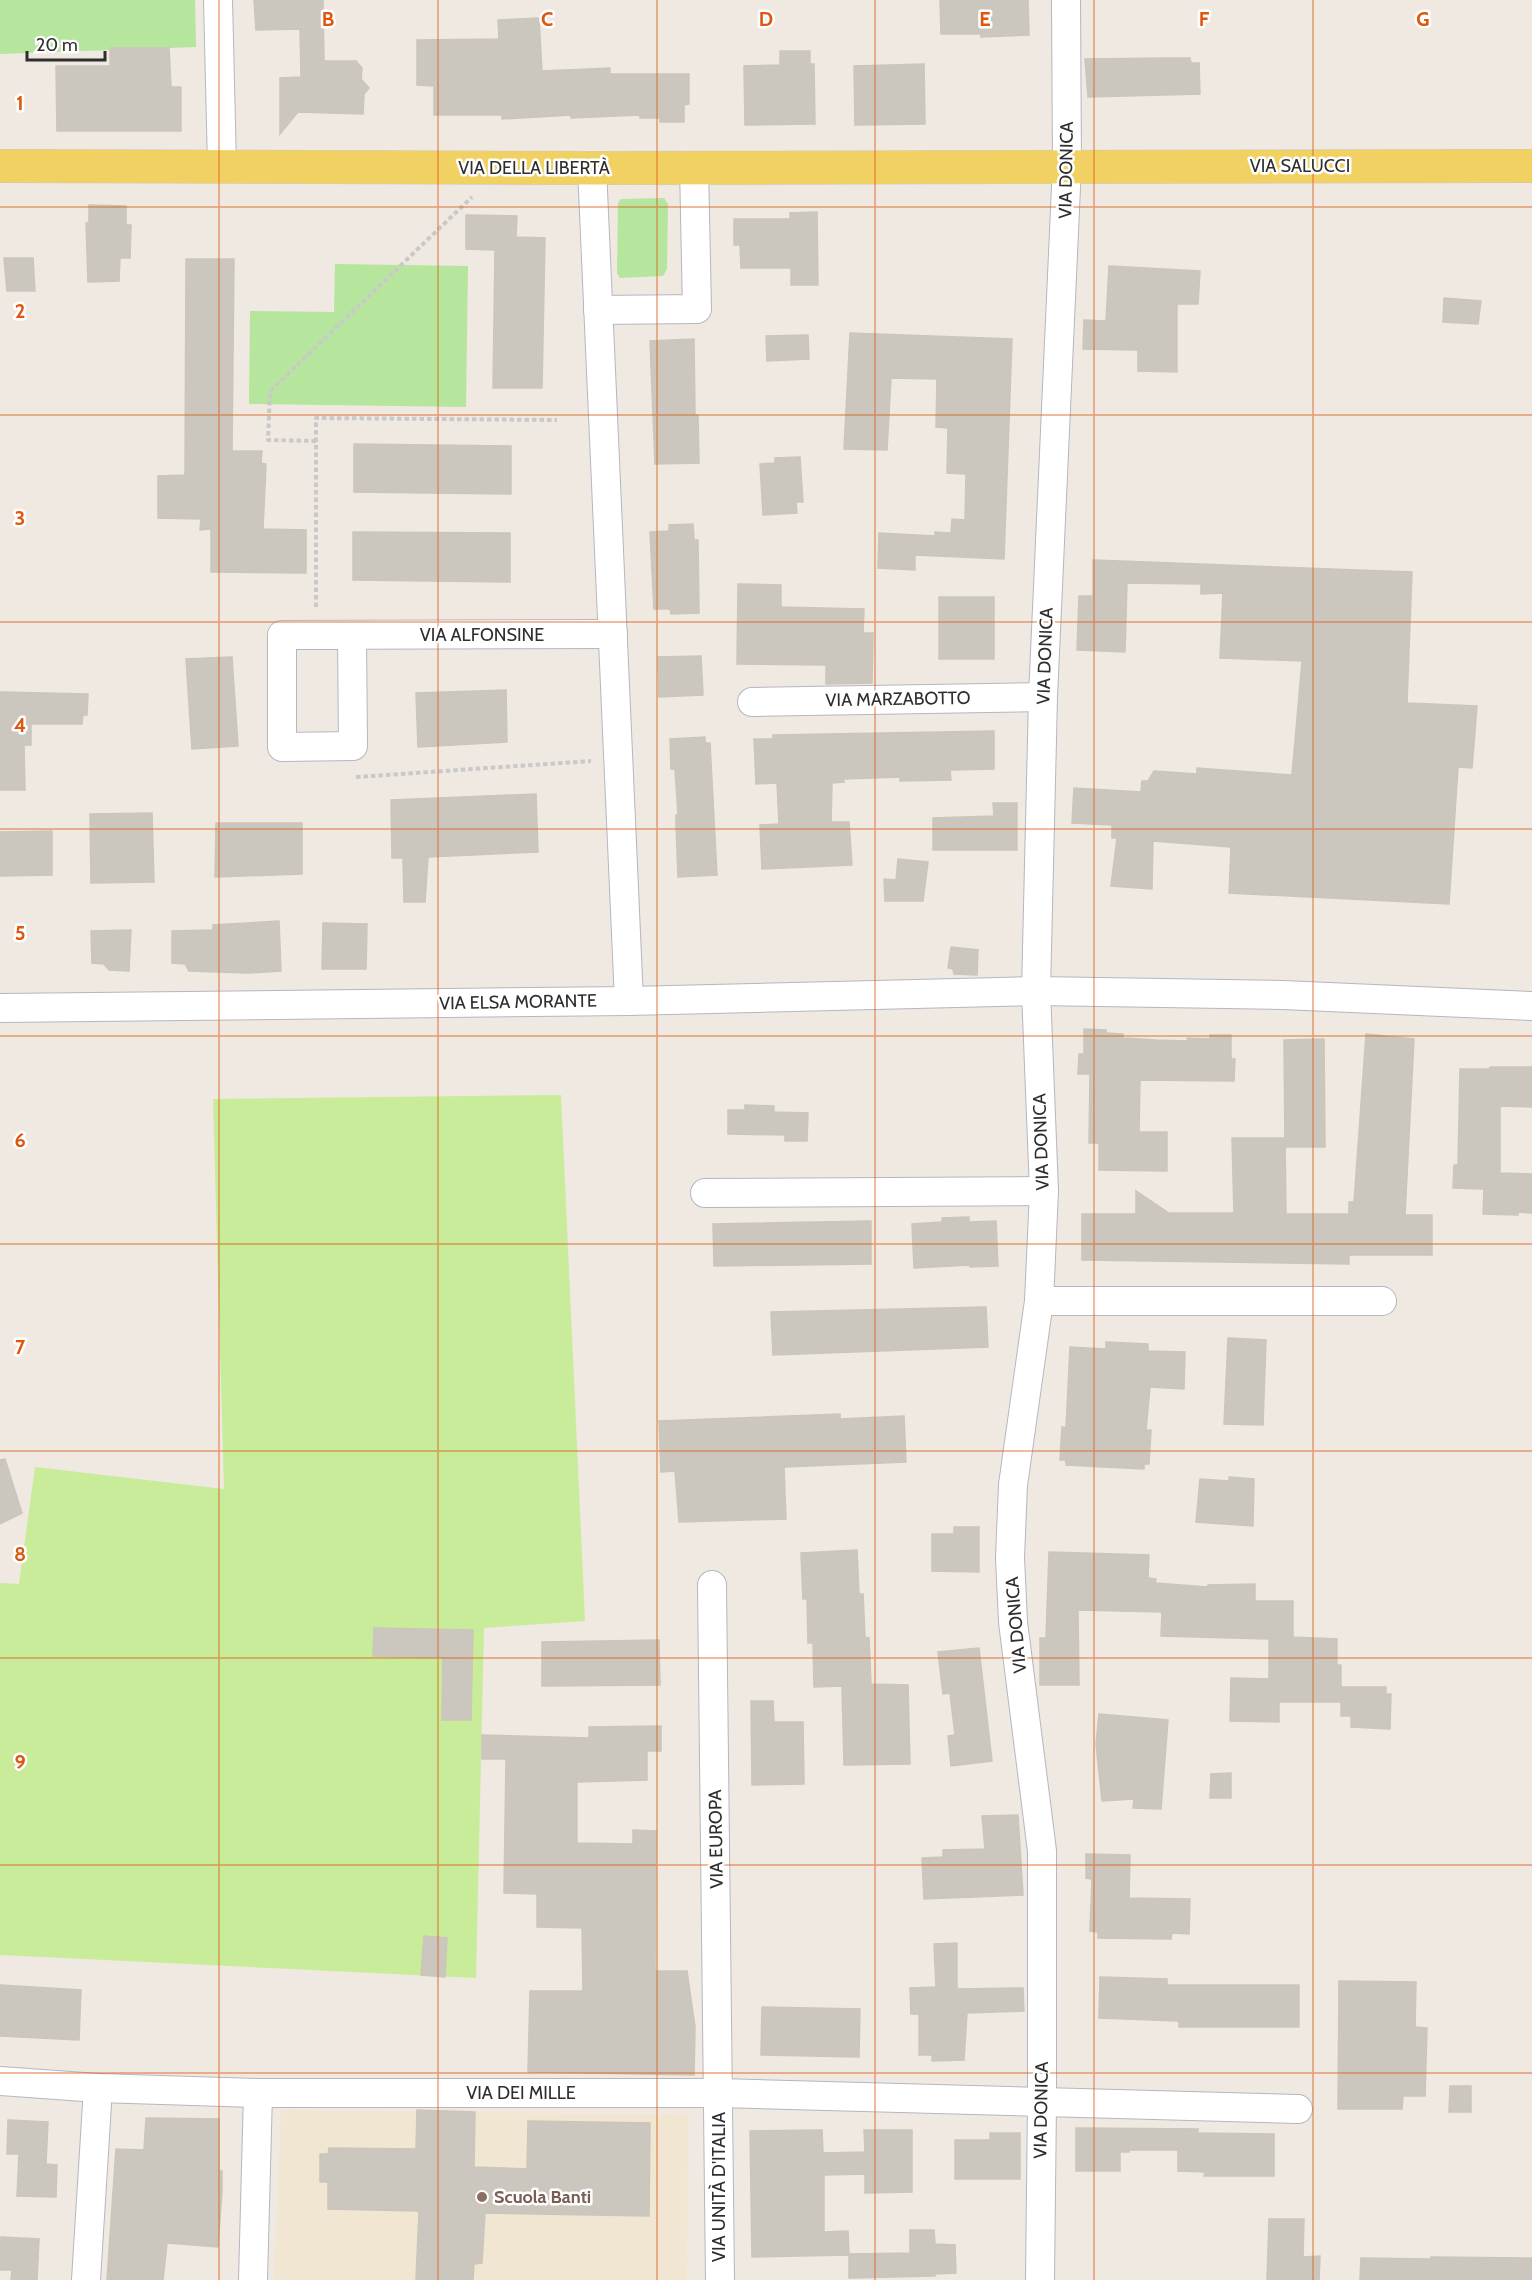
<svg xmlns="http://www.w3.org/2000/svg" width="1532" height="2280" font-family="Cabin,sans-serif">
  <style>
    .education { fill: #f0e6d1 }
    .green { fill: #b6e59e }
    .pitch { fill: #c9ec9a }
    .building { fill: #cbc7bf; stroke: #cbc5ba; stroke-width: 1.5 }
    .lines { fill: none; stroke-linecap: round; stroke-linejoin: round }
    .minor-casing { stroke: #b4b7c1; stroke-width: 30 }
    .major-casing { stroke: #c9c9c9; stroke-width: 34 }
    .path { stroke: #c9c9c9; stroke-width: 4; stroke-dasharray: 4.5 3; stroke-linecap: butt }
    .minor { stroke: #fff; stroke-width: 28 }
    .major { stroke: #f2d163; stroke-width: 33 }
    .grid { fill: none; stroke: #df570e; stroke-width: 1.5; stroke-opacity: 0.55 }
    .education-dot { fill: #8d6e63; stroke: #fff; stroke-width: 2 }
    .labels { text-anchor: middle; stroke-width: 5; stroke-linejoin: round; paint-order: stroke }
    .street-label { font-size: 18px; fill: #2e2e2e; stroke: #fff }
    .education-label { font-size: 18px; font-weight: bold; fill: #785e54; stroke: #fff; text-anchor: start }
    .grid-label { font-size: 20px; text-anchor: middle; font-weight: bold; fill: #df570e; stroke: #fff; stroke-width: 5; stroke-linejoin: round; paint-order: stroke }
  </style>
  <rect width="100%" height="100%" fill="#efe9e1"/>
  <!-- education -->
  <polygon class="education" points="281,2110 688,2115 687,2280 274,2280"/>
  <!-- green -->
  <g class="green">
    <polygon points="0,0 195,0 196,47 0,54"/>
    <polygon points="664,198 668,204 667,269 663,276 620,278 617,273 618,203 621,199"/>
    <polygon points="335,264 468,266 466,407 249,404 250,311 334,312"/>
  </g>
  <!-- pitch -->
  <polygon class="pitch" points="561,1095 585,1621 484,1628 476,1978 0,1955 0,1583 19,1584 35,1467 224,1489 213,1099"/>
  <!-- building -->
  <g class="building">
    <polygon points="254,0 323,0 324,61 356,61 362,68 361,79 369,88 364,94 363,114 298,112 280,134 280,78 301,77 300,29 256,30"/>
    <polygon points="940,0 1028,0 1029,35 981,37 981,34 941,34"/>
    <polygon points="539,18 542,71 610,68 610,74 689,74 689,104 684,105 684,122 660,122 660,118 640,118 640,115 571,118 571,115 502,119 502,115 434,115 434,86 417,85 417,40 499,39 498,20"/>
    <polygon points="110,48 169,48 171,87 181,87 181,131 57,131 56,66 110,66"/>
    <polygon points="780,51 810,51 810,64 814,64 815,124 745,125 744,66 780,65"/>
    <polygon points="1169,58 1190,58 1191,63 1199,63 1200,94 1088,97 1085,59"/>
    <polygon points="924,64 925,124 855,125 854,66"/>
    <polygon points="89,205 126,206 126,225 131,225 130,258 120,258 119,281 88,282 86,223 89,223"/>
    <polygon points="817,212 818,285 791,285 791,268 741,268 740,245 734,245 734,219 790,219 790,213"/>
    <polygon points="466,215 517,216 516,237 545,238 542,388 493,388 495,250 466,249"/>
    <polygon points="4,258 33,258 35,291 7,291"/>
    <polygon points="186,259 234,259 232,451 262,451 261,463 266,464 263,529 306,530 306,573 211,572 211,529 200,530 201,519 158,518 158,476 185,475"/>
    <polygon points="1109,266 1200,271 1198,304 1177,304 1177,372 1138,371 1138,350 1083,349 1084,320 1106,321"/>
    <polygon points="1444,298 1481,301 1478,324 1443,322"/>
    <polygon points="850,333 1012,339 1004,559 915,555 915,570 878,568 879,533 935,536 935,532 951,533 952,519 965,520 966,474 947,473 948,428 936,427 937,379 891,378 887,450 844,449"/>
    <polygon points="808,335 809,359 767,361 766,336"/>
    <polygon points="694,339 695,416 698,415 699,463 655,464 650,341"/>
    <polygon points="354,444 511,446 511,494 354,492"/>
    <polygon points="800,457 803,502 796,502 797,513 763,515 760,464 775,463 775,458"/>
    <polygon points="693,524 694,540 698,540 699,613 671,614 670,609 654,609 650,532 669,531 669,525"/>
    <polygon points="353,532 510,533 510,582 353,580"/>
    <polygon points="1093,560 1412,572 1407,703 1477,706 1472,768 1458,767 1449,904 1229,893 1231,847 1153,841 1152,889 1111,886 1117,838 1112,838 1112,825 1072,823 1074,788 1141,792 1142,781 1148,781 1154,771 1197,774 1197,768 1292,775 1302,661 1220,658 1223,593 1201,594 1201,584 1127,583 1125,652 1077,650 1079,596 1093,596"/>
    <polygon points="738,584 781,585 781,607 864,609 863,633 873,633 872,683 826,684 826,665 737,664"/>
    <rect x="939" y="597" width="55" height="62"/>
    <polygon points="701,656 703,695 659,697 658,657"/>
    <polygon points="232,657 238,746 192,749 186,659"/>
    <polygon points="506,690 507,742 418,747 416,693"/>
    <polygon points="0,692 88,694 87,715 83,715 82,724 31,724 31,745 24,745 25,790 0,790"/>
    <polygon points="994,731 994,769 950,770 951,780 900,781 900,777 843,779 844,782 832,783 831,822 849,822 852,865 762,869 760,825 779,824 777,783 756,784 754,739 773,739 773,735"/>
    <polygon points="705,737 705,743 710,743 717,875 678,877 676,825 676,815 678,815 675,769 671,769 670,739"/>
    <polygon points="536,794 538,852 428,857 425,902 404,902 403,858 392,858 391,800"/>
    <polygon points="993,803 1017,803 1017,850 933,850 933,818 994,816"/>
    <polygon points="152,813 154,882 91,883 90,814"/>
    <polygon points="216,823 302,823 302,874 215,877"/>
    <polygon points="52,831 52,875 0,876 0,832"/>
    <polygon points="898,859 928,862 923,901 885,901 884,879 896,880"/>
    <polygon points="279,921 281,971 248,973 189,971 185,964 172,963 172,931 213,930 213,925"/>
    <polygon points="323,923 367,924 366,969 322,969"/>
    <polygon points="131,930 129,971 109,970 104,964 92,963 91,931"/>
    <polygon points="951,947 978,950 977,975 954,974 953,969 948,968"/>
    <polygon points="1084,1029 1106,1030 1106,1033 1123,1034 1123,1038 1156,1040 1188,1041 1187,1038 1210,1039 1210,1035 1231,1035 1231,1059 1235,1059 1234,1081 1140,1080 1139,1132 1167,1132 1167,1171 1099,1170 1099,1143 1089,1143 1090,1074 1078,1074 1079,1054 1084,1054"/>
    <polygon points="1366,1034 1414,1039 1405,1215 1432,1215 1432,1255 1349,1255 1349,1264 1082,1260 1082,1214 1136,1214 1136,1191 1169,1213 1234,1213 1232,1138 1285,1138 1286,1214 1349,1214 1349,1202 1354,1202"/>
    <polygon points="1324,1039 1325,1147 1285,1147 1284,1040"/>
    <polygon points="1490,1067 1532,1067 1532,1107 1500,1106 1500,1173 1532,1174 1532,1213 1518,1212 1518,1215 1483,1214 1484,1189 1453,1188 1454,1165 1458,1165 1460,1069 1490,1069"/>
    <polygon points="745,1105 774,1106 774,1112 808,1113 807,1141 785,1141 785,1135 728,1134 728,1110 745,1110"/>
    <polygon points="969,1217 969,1222 996,1221 998,1266 970,1267 970,1265 914,1268 912,1224 942,1222 942,1218"/>
    <polygon points="871,1221 871,1264 714,1266 713,1224"/>
    <polygon points="986,1307 988,1347 773,1355 771,1312"/>
    <polygon points="1228,1338 1266,1340 1263,1425 1224,1424"/>
    <polygon points="1106,1342 1148,1344 1148,1351 1185,1352 1184,1389 1150,1387 1146,1430 1151,1430 1149,1464 1144,1464 1144,1469 1066,1465 1066,1460 1060,1460 1062,1427 1066,1428 1070,1347 1106,1349"/>
    <polygon points="840,1414 840,1419 904,1416 906,1462 784,1467 786,1519 679,1522 675,1471 661,1472 659,1421"/>
    <polygon points="5,1459 22,1513 0,1524 0,1460"/>
    <polygon points="1229,1477 1254,1479 1253,1526 1196,1522 1200,1479 1229,1481"/>
    <polygon points="954,1527 979,1527 979,1572 932,1571 932,1534 954,1534"/>
    <polygon points="857,1550 859,1594 863,1594 865,1637 869,1638 871,1684 908,1685 910,1764 844,1765 842,1686 814,1687 813,1643 808,1643 807,1599 803,1599 801,1553"/>
    <polygon points="1049,1552 1149,1555 1148,1578 1156,1579 1155,1583 1208,1587 1208,1585 1255,1584 1255,1601 1293,1601 1293,1637 1337,1639 1337,1665 1341,1665 1341,1702 1279,1702 1279,1722 1230,1721 1231,1678 1269,1679 1269,1639 1161,1636 1162,1612 1078,1610 1079,1685 1040,1685 1040,1638 1046,1638"/>
    <polygon points="374,1628 473,1630 471,1720 442,1720 443,1658 373,1656"/>
    <polygon points="659,1640 660,1685 542,1686 542,1642"/>
    <polygon points="979,1648 992,1761 951,1766 948,1736 955,1735 950,1693 943,1694 938,1652"/>
    <polygon points="1341,1687 1386,1687 1386,1694 1391,1694 1390,1729 1351,1727 1351,1716 1341,1716"/>
    <polygon points="751,1701 773,1701 774,1722 803,1722 804,1784 752,1785"/>
    <polygon points="1099,1714 1168,1720 1161,1809 1133,1808 1134,1799 1102,1801 1096,1744"/>
    <polygon points="661,1726 661,1751 647,1751 647,1780 577,1782 577,1843 633,1844 633,1830 656,1831 655,1971 687,1971 695,2027 694,2075 528,2072 530,1991 583,1991 582,1928 537,1927 537,1894 504,1893 506,1759 482,1759 482,1735 589,1738 589,1727"/>
    <polygon points="1231,1773 1231,1798 1210,1798 1211,1774"/>
    <polygon points="1018,1815 1023,1895 924,1899 922,1858 943,1857 943,1850 985,1849 982,1816"/>
    <polygon points="1086,1854 1130,1855 1129,1898 1190,1899 1189,1934 1172,1933 1171,1939 1098,1938 1098,1932 1090,1931 1092,1879 1086,1878"/>
    <polygon points="424,1936 447,1938 445,1977 421,1975"/>
    <polygon points="957,1943 957,1989 1023,1988 1024,2011 967,2013 964,2060 932,2061 932,2055 919,2055 919,2014 911,2014 910,1988 936,1987 934,1944"/>
    <polygon points="1100,1977 1167,1979 1167,1985 1299,1985 1299,2027 1179,2027 1179,2021 1099,2018"/>
    <polygon points="1339,1981 1416,1982 1415,2027 1427,2028 1425,2096 1403,2096 1402,2109 1338,2109"/>
    <polygon points="0,1985 81,1990 79,2040 0,2036"/>
    <polygon points="762,2007 860,2009 859,2057 761,2055"/>
    <polygon points="1450,2086 1471,2086 1471,2112 1449,2112"/>
    <polygon points="417,2110 475,2112 474,2167 527,2169 528,2121 650,2123 649,2216 485,2213 482,2263 474,2264 473,2280 416,2280 419,2211 328,2209 328,2182 320,2182 320,2154 328,2154 329,2148 416,2149"/>
    <polygon points="146,2118 219,2119 219,2171 222,2171 222,2191 218,2247 167,2243 163,2280 107,2280 116,2149 144,2150"/>
    <polygon points="8,2120 48,2122 46,2164 57,2165 56,2197 17,2196 19,2154 7,2154"/>
    <polygon points="1076,2128 1198,2129 1198,2133 1274,2134 1274,2176 1204,2176 1205,2172 1178,2171 1178,2150 1129,2150 1129,2152 1120,2152 1120,2171 1076,2171"/>
    <polygon points="822,2130 823,2153 865,2152 864,2130 912,2130 912,2192 865,2193 865,2174 824,2175 824,2232 848,2231 849,2255 752,2257 750,2131"/>
    <polygon points="990,2133 1020,2133 1020,2179 955,2179 955,2140 990,2140"/>
    <polygon points="1269,2219 1304,2219 1303,2257 1320,2256 1319,2280 1267,2280"/>
    <polygon points="910,2230 934,2230 935,2244 955,2245 956,2273 935,2274 935,2276 849,2278 849,2254 910,2253"/>
    <polygon points="1,2237 39,2239 37,2280 11,2280 12,2270 0,2270"/>
    <polygon points="1431,2257 1532,2258 1532,2280 1360,2280 1361,2258 1431,2259"/>
  </g>
  <g class="lines">
    <defs>
      <g id="minor">
        <polyline points="218,0 222,166"/>
        <polyline points="592,168 629,1001"/>
        <polyline points="598,310 697,309 694,167"/>
        <polyline points="352,635 353,746 282,747 282,635 613,634"/>
        <polyline points="752,702 1043,697"/>
        <polyline points="0,1008 629,1001 1036,991 1283,995 1532,1006"/>
        <polyline points="705,1193 1044,1191"/>
        <polyline points="1039,1301 1382,1301"/>
        <polyline points="712,1585 720,2280"/>
        <polyline points="0,2081 98,2088 258,2093 719,2093 1298,2109"/>
        <polyline points="86,2280 98,2088"/>
        <polyline points="253,2280 258,2093"/>
        <polyline points="1040,2280 1042,2102 1042,1851 1013,1622 1010,1558 1013,1485 1039,1301 1044,1191 1036,991 1043,697 1067,165 1066,0"/>
      </g>
      <polyline id="major" points="0,166 592,168 1532,166"/>
    </defs>
    <!-- minor casing -->
    <use href="#minor" class="minor-casing"/>
    <!-- major casing -->
    <use href="#major" class="major-casing"/>
    <!-- path -->
    <g class="path">
      <polyline points="316,441 268,440 270,391 472,197"/>
      <polyline points="316,607 316,418 557,420"/>
      <polyline points="356,777 591,761"/>
    </g>
    <!-- minor -->
    <use href="#minor" class="minor"/>
    <!-- major -->
    <use href="#major" class="major"/>
  </g>
  <!-- grid -->
  <path class="grid" d="M219 0V2280M438 0V2280M657 0V2280M875 0V2280M1094 0V2280M1313 0V2280M0 207H1532M0 415H1532M0 622H1532M0 829H1532M0 1036H1532M0 1244H1532M0 1451H1532M0 1658H1532M0 1865H1532M0 2073H1532"/>
  <!-- markers -->
  <circle class="education-dot" cx="482" cy="2197" r="6"/>
  <g class="labels">
    <!-- street labels -->
    <g class="street-label">
      <text x="1300" y="172">VIA SALUCCI</text>
      <text x="534" y="174">VIA DELLA LIBERTÀ</text>
      <text transform="translate(1066 170) rotate(-89)" y="6">VIA DONICA</text>
      <text x="482" y="641">VIA ALFONSINE</text>
      <text transform="translate(1045 656) rotate(-88)" y="6">VIA DONICA</text>
      <text transform="translate(898 699) rotate(-1)" y="6">VIA MARZABOTTO</text>
      <text transform="translate(518 1002) rotate(-1)" y="6">VIA ELSA MORANTE</text>
      <text transform="translate(1041 1142) rotate(-92)" y="6">VIA DONICA</text>
      <text transform="translate(1016 1625) rotate(-95)" y="6">VIA DONICA</text>
      <text transform="translate(716 1839) rotate(-91)" y="6">VIA EUROPA</text>
      <text x="521" y="2099">VIA DEI MILLE</text>
      <text transform="translate(1041 2110) rotate(-89)" y="6">VIA DONICA</text>
      <text transform="translate(719 2187) rotate(-90)" y="6">VIA UNITÀ D'ITALIA</text>
    </g>
    <!-- education labels -->
    <g class="education-label">
      <text x="494" y="2203">Scuola Banti</text>
    </g>
  </g>
  <g class="grid-label">
    <text x="328" y="26">B</text>
    <text x="547" y="26">C</text>
    <text x="766" y="26">D</text>
    <text x="985" y="26">E</text>
    <text x="1204" y="26">F</text>
    <text x="1423" y="26">G</text>
    <text x="20" y="110">1</text>
    <text x="20" y="318">2</text>
    <text x="20" y="525">3</text>
    <text x="20" y="732">4</text>
    <text x="20" y="940">5</text>
    <text x="20" y="1147">6</text>
    <text x="20" y="1354">7</text>
    <text x="20" y="1561">8</text>
    <text x="20" y="1769">9</text>
  </g>
  <!-- scale -->
  <path d="M27 51v9h78v-9" fill="none" stroke="#2e2e2e" stroke-width="3"/>
  <text x="36" y="51" font-size="18" fill="#2e2e2e" stroke="#ffffff" stroke-width="4.5" paint-order="stroke">20 m</text>
</svg>
